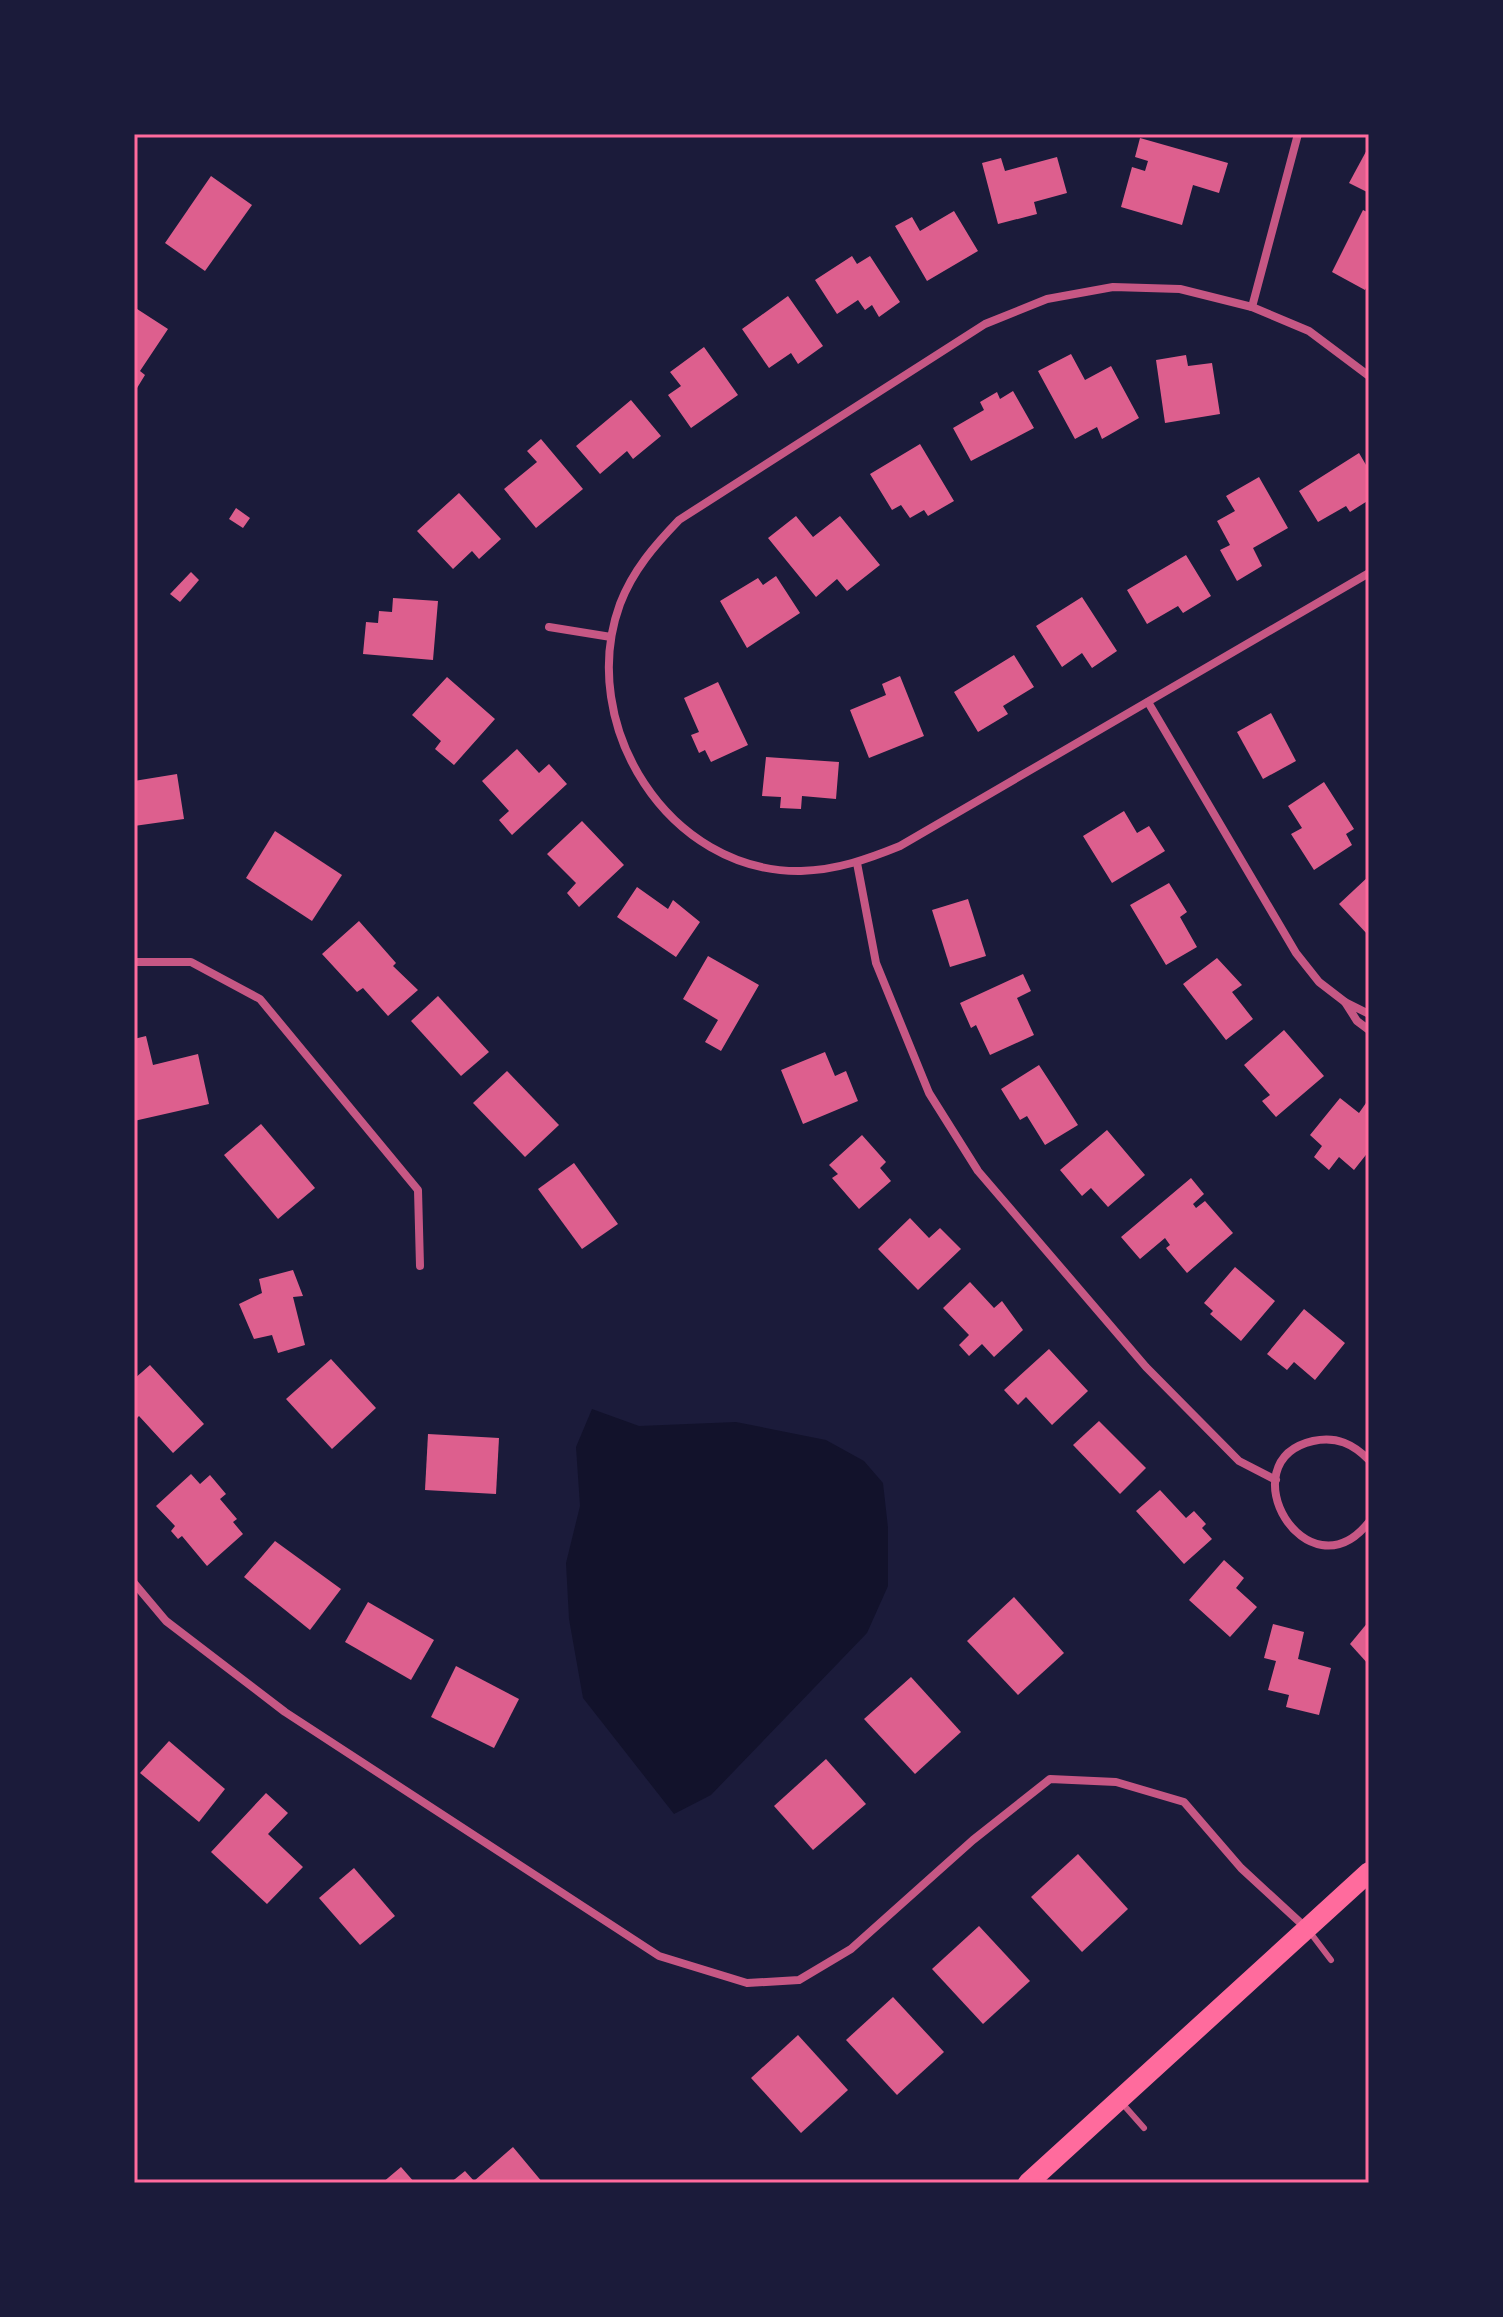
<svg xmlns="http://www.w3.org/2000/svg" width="1503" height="2317" font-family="'PT Sans',sans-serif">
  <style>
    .water { fill: #12122b }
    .building { fill: #dd5f8e }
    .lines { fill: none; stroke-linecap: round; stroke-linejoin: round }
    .service { stroke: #c65784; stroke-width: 6 }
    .minor { stroke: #c65784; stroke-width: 8 }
    .primary { stroke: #ff6b9d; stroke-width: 20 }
    .neatline { fill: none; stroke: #ff6b9d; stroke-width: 3 }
  </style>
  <rect width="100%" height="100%" fill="#1b1b3a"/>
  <!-- water -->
  <polygon class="water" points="592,1409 639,1426 736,1422 826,1440 864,1461 883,1483 888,1528 888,1586 867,1633 711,1795 674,1814 583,1698 569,1619 566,1563 580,1506 576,1447"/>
  <!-- building -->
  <g class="building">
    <polygon points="1140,138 1228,163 1219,193 1193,185 1182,225 1121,207 1132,167 1145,171 1148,161 1135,157"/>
    <polygon points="1369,146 1369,193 1349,183"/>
    <polygon points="1057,157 1067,193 1034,202 1037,214 998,224 982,163 1001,158 1005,171"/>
    <polygon points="211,176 252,205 205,271 165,243"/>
    <polygon points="1363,210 1369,213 1369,283 1365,290 1332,272"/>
    <polygon points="954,211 978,251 927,281 895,226 912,217 920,231"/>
    <polygon points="852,256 857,264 870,256 900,302 879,317 872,305 865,310 858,300 837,314 815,280"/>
    <polygon points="788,296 823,346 798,364 791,353 769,368 742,329"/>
    <polygon points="134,307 168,329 140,371 145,375 134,393"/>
    <polygon points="704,347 738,395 691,428 668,395 681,386 670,372"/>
    <polygon points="1071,354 1085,380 1111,366 1139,418 1102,439 1097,427 1075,439 1038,371"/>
    <polygon points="1186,355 1188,366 1212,363 1220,414 1165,423 1156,360"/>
    <polygon points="1013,391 1034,428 971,461 953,428 984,410 980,402 997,392 1000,399"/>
    <polygon points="631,400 661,436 633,459 627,451 600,474 576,446"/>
    <polygon points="541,439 583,489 536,528 504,489 537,462 527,451"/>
    <polygon points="920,444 954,501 928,516 924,510 910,518 901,505 892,510 870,474"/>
    <polygon points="1359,453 1369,470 1369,500 1350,512 1346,506 1318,522 1299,491"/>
    <polygon points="1259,477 1288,528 1253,548 1262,566 1237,581 1220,550 1230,545 1217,521 1235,511 1226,496"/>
    <polygon points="459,493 501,539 479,559 472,551 453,569 417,531"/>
    <polygon points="236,508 250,518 243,528 229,519"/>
    <polygon points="796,516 813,537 840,516 880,565 847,591 837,579 816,597 768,538"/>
    <polygon points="1186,555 1211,596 1183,613 1178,606 1147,624 1127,590"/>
    <polygon points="191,572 199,580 180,602 170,594"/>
    <polygon points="776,576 800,613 747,648 720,601 758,578 763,585"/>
    <polygon points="1082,597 1117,651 1092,668 1082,653 1062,667 1036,626"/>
    <polygon points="393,598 438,601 433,660 363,654 366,622 378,623 379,611 392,612"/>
    <polygon points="1014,655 1034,687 1003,706 1008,714 978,732 954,692"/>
    <polygon points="900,676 924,736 869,758 850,710 886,695 882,684"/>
    <polygon points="447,677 495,719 454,765 435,749 441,741 412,715"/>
    <polygon points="718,682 748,745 711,762 705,750 699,753 691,735 699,732 684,698"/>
    <polygon points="1271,713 1296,761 1263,779 1237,732"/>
    <polygon points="517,749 539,773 549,764 567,784 512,835 499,820 509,811 482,781"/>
    <polygon points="766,757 839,762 836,799 802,796 801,809 780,808 781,797 762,796"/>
    <polygon points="177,774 184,819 134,826 134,781"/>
    <polygon points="1324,782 1354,829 1346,834 1352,845 1314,870 1291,834 1302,828 1288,806"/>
    <polygon points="1124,811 1137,833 1149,826 1165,851 1112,883 1083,836"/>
    <polygon points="582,821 624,865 579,907 567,893 576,883 547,854"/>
    <polygon points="275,831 342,875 312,921 246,878"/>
    <polygon points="1369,876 1369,936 1339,904"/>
    <polygon points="1169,883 1187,912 1180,917 1197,947 1166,965 1130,905"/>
    <polygon points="637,887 668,909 673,900 700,922 676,957 617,917"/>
    <polygon points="968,899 986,956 950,967 932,910"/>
    <polygon points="359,921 396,963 393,966 418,990 388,1016 363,988 357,992 322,954"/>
    <polygon points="708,956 759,985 721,1051 705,1042 718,1020 683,999"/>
    <polygon points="1217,958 1242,985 1232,992 1253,1019 1226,1040 1183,984"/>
    <polygon points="1023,974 1031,991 1017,998 1034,1035 990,1055 976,1025 971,1028 960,1003"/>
    <polygon points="438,996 489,1052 461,1076 411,1021"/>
    <polygon points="1284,1030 1324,1076 1276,1117 1262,1101 1270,1095 1244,1065"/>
    <polygon points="146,1036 153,1065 198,1054 209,1104 134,1121 134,1039"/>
    <polygon points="825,1052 835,1076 846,1071 858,1101 803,1124 781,1070"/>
    <polygon points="1039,1065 1078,1125 1045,1145 1027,1116 1020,1120 1001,1089"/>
    <polygon points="507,1071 559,1125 525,1157 473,1103"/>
    <polygon points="1340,1098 1359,1113 1366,1103 1369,1106 1369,1151 1354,1170 1339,1157 1329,1170 1314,1157 1322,1146 1310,1135"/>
    <polygon points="261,1124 315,1188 278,1219 224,1155"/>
    <polygon points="1107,1130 1145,1175 1108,1207 1091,1188 1082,1196 1060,1170"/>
    <polygon points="862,1135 886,1162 880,1168 891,1181 859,1209 832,1178 838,1174 829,1165"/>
    <polygon points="574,1163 618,1224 582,1249 538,1189"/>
    <polygon points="1191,1178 1204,1194 1193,1204 1196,1208 1205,1201 1233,1233 1187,1273 1166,1248 1170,1245 1165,1238 1140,1259 1121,1237"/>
    <polygon points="910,1218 929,1238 940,1228 961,1249 918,1290 878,1249"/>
    <polygon points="1235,1267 1275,1301 1241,1341 1210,1314 1213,1311 1204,1303"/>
    <polygon points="293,1270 303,1296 293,1297 305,1345 278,1353 272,1335 254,1339 239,1304 262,1293 259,1279"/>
    <polygon points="970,1282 994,1308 1002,1301 1023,1330 994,1357 982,1344 969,1356 959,1345 969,1335 943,1308"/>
    <polygon points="1304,1309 1345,1343 1315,1380 1294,1362 1287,1370 1267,1354"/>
    <polygon points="1049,1349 1088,1391 1052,1425 1026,1397 1018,1405 1004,1390"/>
    <polygon points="331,1359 376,1408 332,1449 286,1399"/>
    <polygon points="150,1365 204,1424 173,1453 139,1416 134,1421 134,1379"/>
    <polygon points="1099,1421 1146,1468 1120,1494 1073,1445"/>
    <polygon points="428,1434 499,1438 496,1494 425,1490"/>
    <polygon points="191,1474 200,1484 210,1475 226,1494 220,1499 237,1519 233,1522 243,1534 207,1566 182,1536 178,1539 171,1531 175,1526 156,1506"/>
    <polygon points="1160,1490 1186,1518 1194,1511 1206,1524 1202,1528 1212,1539 1184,1564 1136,1511"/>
    <polygon points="275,1541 341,1589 310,1630 244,1577"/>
    <polygon points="1224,1560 1244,1578 1236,1588 1257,1607 1230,1637 1189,1600"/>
    <polygon points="1014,1597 1064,1653 1018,1695 967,1641"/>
    <polygon points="368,1602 434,1640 411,1680 345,1642"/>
    <polygon points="1369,1621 1369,1665 1350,1644"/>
    <polygon points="1273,1624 1304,1632 1298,1659 1331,1668 1319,1715 1286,1707 1289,1695 1268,1690 1276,1661 1264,1658"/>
    <polygon points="456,1666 519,1699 494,1748 431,1717"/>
    <polygon points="911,1677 961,1732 915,1774 864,1719"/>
    <polygon points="169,1741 225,1789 199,1822 140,1773"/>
    <polygon points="826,1759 866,1804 813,1850 774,1806"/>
    <polygon points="266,1793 288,1813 268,1834 303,1867 267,1904 211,1852"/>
    <polygon points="1078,1854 1128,1909 1082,1952 1031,1897"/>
    <polygon points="354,1868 395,1916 360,1945 319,1898"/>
    <polygon points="979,1926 1030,1981 983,2024 932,1969"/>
    <polygon points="893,1997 944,2052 897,2095 846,2040"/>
    <polygon points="798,2035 848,2090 801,2133 751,2078"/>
    <polygon points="513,2147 543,2183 450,2183 465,2171 474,2181"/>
    <polygon points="401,2167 415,2183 382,2183"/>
  </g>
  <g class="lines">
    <!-- service -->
    <g class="service">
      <polyline points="1309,1931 1331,1960"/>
      <polyline points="1121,2102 1144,2128"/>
    </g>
    <!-- minor -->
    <g class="minor">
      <polyline points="1252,307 1298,134"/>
      <path d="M1369 376 1309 331 1252 307 1180 289 1113 287 1047 299 985 324 679 520C655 545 633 570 620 604 576 724 668 873 801 871 837 870 868 859 900 846L1369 573"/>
      <polyline points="549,627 611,637"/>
      <polyline points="1148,702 1296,953 1319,982 1345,1002"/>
      <polyline points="857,863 876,963 929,1093 978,1171 1146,1367 1239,1461 1276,1480"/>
      <polyline points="134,962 191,962 260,999 418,1190 420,1266"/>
      <polyline points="1369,1014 1345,1002 1357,1021 1369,1030"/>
      <path d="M1369 1460C1353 1444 1337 1436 1313 1441 1226 1461 1307 1600 1369 1522"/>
      <polyline points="134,1583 166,1621 285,1712 659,1956 747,1983 799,1980 851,1949 973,1840 1050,1779 1116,1782 1184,1802 1241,1868 1305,1927"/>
    </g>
    <!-- primary -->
    <polyline class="primary" points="1028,2183 1369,1872"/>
  </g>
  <!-- border -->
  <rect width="1503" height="2317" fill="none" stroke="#1b1b3a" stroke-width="272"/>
  <rect x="136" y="136" width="1231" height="2045" class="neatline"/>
</svg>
